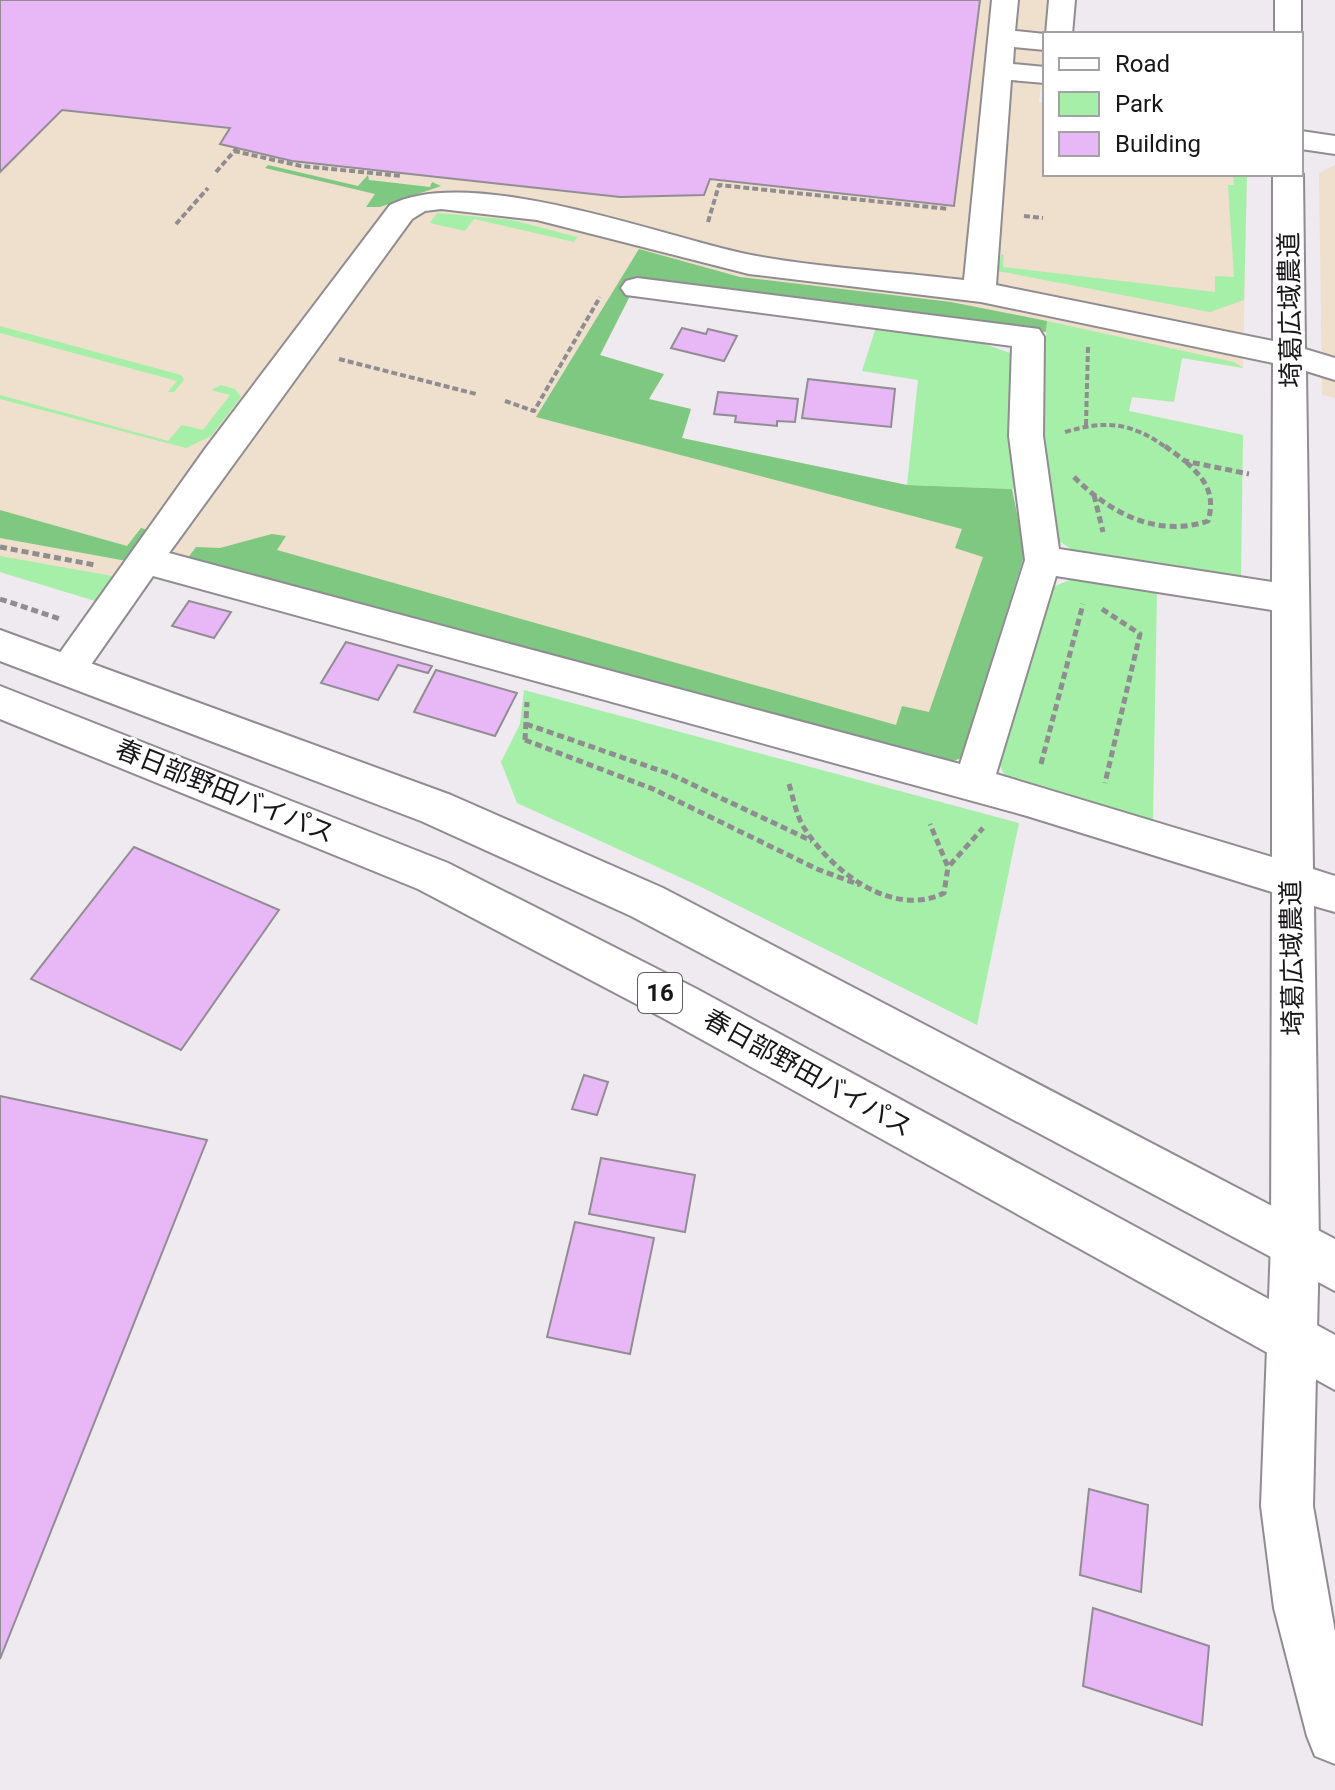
<svg xmlns="http://www.w3.org/2000/svg" width="1335" height="1790" font-family="Roboto,'Noto Sans JP',sans-serif">
  <style>
    .commercial { fill: #efdfcd }
    .green { fill: #a6efa8 }
    .forest { fill: #7ec881 }
    .building { fill: #e7b7f6; stroke: #928d93; stroke-width: 2 }
    .lines { fill: none; stroke-linecap: round; stroke-linejoin: round }
    .minor-casing { stroke: #908c91; stroke-width: 4 }
    .highway-casing { stroke: #908c91; stroke-width: 4 }
    .path-far1 { stroke: #908d91; stroke-width: 4; stroke-dasharray: 6 3; stroke-linecap: butt }
    .path { stroke: #908d91; stroke-width: 5; stroke-dasharray: 7 4; stroke-linecap: butt }
    .minor { fill: #fff; fill-rule: evenodd }
    .highway { fill: #fff; fill-rule: evenodd }
    .labels { text-anchor: middle; stroke-width: 6; stroke-linejoin: round; paint-order: stroke }
    .shield { fill: #fff; stroke: #5d5c5e; stroke-width: 2 }
    .shield-label { font-size: 24px; font-weight: bold; fill: #181619 }
    .street-label { font-size: 26px; fill: #181619; stroke: #fff }
  </style>
  <rect width="100%" height="100%" fill="#eeeaf0"/>
  <!-- commercial -->
  <g class="commercial">
    <polygon points="0,0 1051,0 1039,102 1045,104 1045,174 1247,174 1243,368 1182,358 1174,402 1132,397 1129,411 1243,435 1059,541 1043,398 1046,332 846,308 632,292 600,356 664,374 649,399 691,409 682,438 907,485 1012,489 961,758 139,546 102,603 0,572"/>
    <polygon points="1335,165 1335,398 1322,395 1319,173"/>
  </g>
  <!-- green -->
  <g class="green">
    <polygon points="1233,174 1247,174 1244,300 1210,312 998,271 1001,254 1004,255 1003,267 1215,292 1215,276 1234,277 1228,185 1234,185"/>
    <polygon points="437,213 512,220 577,237 574,242 474,219 465,231 430,223"/>
    <polygon points="1047,321 1234,362 1243,368 1182,358 1174,402 1132,397 1129,411 1243,435 1241,577 1077,553 1059,541 1041,438"/>
    <polygon points="0,326 181,375 184,380 174,392 168,392 177,381 0,333"/>
    <polygon points="876,327 976,341 1013,354 1017,489 907,485 918,380 862,371"/>
    <polygon points="221,385 235,389 241,397 211,436 186,448 0,399 0,395 168,441 182,425 203,430 230,395 211,390"/>
    <polygon points="0,556 118,577 102,603 0,572"/>
    <polygon points="1074,578 1157,591 1153,821 1007,781 1000,766 1051,588"/>
    <polygon points="524,690 1019,823 977,1025 699,886 517,803 501,762 520,724"/>
  </g>
  <!-- forest -->
  <g class="forest">
    <polygon points="268,165 358,186 368,175 369,180 430,187 432,182 441,186 380,207 366,207 375,194 265,168"/>
    <polygon points="639,249 740,277 951,302 1047,321 1046,332 846,308 632,292 600,355 664,374 649,399 691,409 682,438 907,485 1012,489 1025,553 961,758 944,765 187,559 196,547 220,548 272,534 286,536 277,550 896,725 902,706 929,712 983,557 955,548 962,529 536,417"/>
    <polygon points="0,510 127,546 141,528 151,531 127,561 0,538"/>
  </g>
  <!-- building -->
  <g class="building">
    <polygon points="0,0 980,0 954,206 710,179 704,195 620,197 292,161 220,144 230,128 62,110 0,172"/>
    <polygon points="682,328 706,334 708,329 737,336 724,361 671,348"/>
    <polygon points="808,379 895,389 891,427 802,418"/>
    <polygon points="718,392 798,399 795,422 777,421 777,426 735,422 736,416 714,414"/>
    <polygon points="189,601 231,612 214,638 172,626"/>
    <polygon points="346,642 432,666 428,673 398,665 378,700 321,683"/>
    <polygon points="436,670 517,693 495,736 414,712"/>
    <polygon points="134,847 279,910 181,1050 31,979"/>
    <polygon points="584,1075 608,1082 597,1115 572,1109"/>
    <polygon points="0,1096 207,1140 0,1659"/>
    <polygon points="601,1158 695,1175 685,1232 589,1214"/>
    <polygon points="575,1222 654,1238 630,1354 547,1337"/>
    <polygon points="1089,1489 1148,1505 1141,1592 1080,1575"/>
    <polygon points="1093,1608 1209,1646 1202,1725 1083,1686"/>
  </g>
  <g class="lines">
    <defs>
      <g id="minor">
        <path d="M992 0H1018L1015 31 1045 34V50L1014 47 1013 64 1045 67V83L1011 80 996 285 1273 341V174H1303L1305 349 1335 358V380L1306 371 1313 869 1335 876V912L1314 906 1319 1244 1313 1506 1335 1632V1764L1315 1756 1307 1736 1274 1608 1261 1506 1271 1244 1272 892 1027 816 153 576 81 679 68 683 55 679 49 668 205 449 390 205C470 164 658 235 746 254 817 268 892 271 964 280ZM441 209 537 220 749 274 981 302 1273 363 1272 582 1059 549 1043 436 1044 337 1039 329 637 278 626 281 621 288 626 295 1012 346 1009 436 1025 560 960 764 169 553 412 219 425 211ZM1056 576 1272 610V857L996 774Z"/>
        <polygon points="1049,0 1075,0 1072,34 1046,34"/>
        <polygon points="1275,0 1301,0 1301,35 1275,34"/>
        <polygon points="1301,131 1335,136 1335,154 1301,149"/>
      </g>
      <g id="highway">
        <polygon points="0,630 451,795 663,888 1335,1239 1335,1291 631,916 421,821 0,661"/>
        <polygon points="0,686 448,863 695,988 1335,1335 1335,1390 663,1018 418,889 0,719"/>
      </g>
    </defs>
    <!-- minor casing -->
    <use href="#minor" class="minor-casing"/>
    <!-- highway casing -->
    <use href="#highway" class="highway-casing"/>
    <!-- path-far1 -->
    <g class="path-far1">
      <polyline points="234,151 301,166 402,176"/>
      <polyline points="216,172 237,148"/>
      <polyline points="1024,216 1043,218"/>
      <polyline points="708,222 719,185 949,209"/>
      <polyline points="176,224 208,188"/>
      <polyline points="339,359 476,394"/>
      <polyline points="505,401 534,411 600,297"/>
      <polyline points="1086,425 1088,346"/>
      <path d="M1065 432C1106 420 1131 422 1167 448"/>
    </g>
    <!-- path -->
    <g class="path">
      <polyline points="1165,446 1185,461 1249,474"/>
      <path d="M1074 477C1110 513 1157 538 1208 521 1216 494 1205 479 1185 461"/>
      <polyline points="1094,495 1103,532"/>
      <polyline points="0,547 95,565"/>
      <polyline points="0,599 60,619"/>
      <polyline points="1102,609 1140,634 1105,783"/>
      <polyline points="526,724 670,774 812,841"/>
      <polyline points="525,740 653,789 817,869 860,885"/>
      <polyline points="525,740 527,702"/>
      <polyline points="1041,764 1083,604"/>
      <path d="M789 784C793 797 796 814 803 826 830 870 892 919 944 893L948 867 930 824"/>
      <polyline points="950,865 983,828"/>
    </g>
    <!-- minor -->
    <use href="#minor" class="minor"/>
    <!-- highway -->
    <use href="#highway" class="highway"/>
  </g>
  <g class="labels">
    <!-- shield labels -->
    <rect class="shield" x="638" y="973" width="44" height="40" rx="6"/>
    <g class="shield-label">
      <text x="660" y="1001">16</text>
    </g>
    <!-- street labels -->
    <g class="street-label">
      <text transform="translate(1290 310) rotate(-91)" y="9">埼葛広域農道</text>
      <text transform="translate(225 791) rotate(22)" y="9">春日部野田バイパス</text>
      <text transform="translate(1292 958) rotate(-91)" y="9">埼葛広域農道</text>
      <text transform="translate(808 1073) rotate(29)" y="9">春日部野田バイパス</text>
    </g>
  </g>
  <!-- legend -->
  <rect x="1043" y="32" width="260" height="144" fill="#ffffff" stroke="#a3a2a3" stroke-width="2"/>
  <rect x="1059" y="58" width="40" height="12" fill="#ffffff" stroke="#a3a2a3" stroke-width="2"/>
  <text x="1115" y="72" font-size="24" fill="#181619">Road</text>
  <rect x="1059" y="92" width="40" height="24" fill="#a6efa8" stroke="#a3a2a3" stroke-width="2"/>
  <text x="1115" y="112" font-size="24" fill="#181619">Park</text>
  <rect x="1059" y="132" width="40" height="24" fill="#e7b7f6" stroke="#a3a2a3" stroke-width="2"/>
  <text x="1115" y="152" font-size="24" fill="#181619">Building</text>
</svg>
